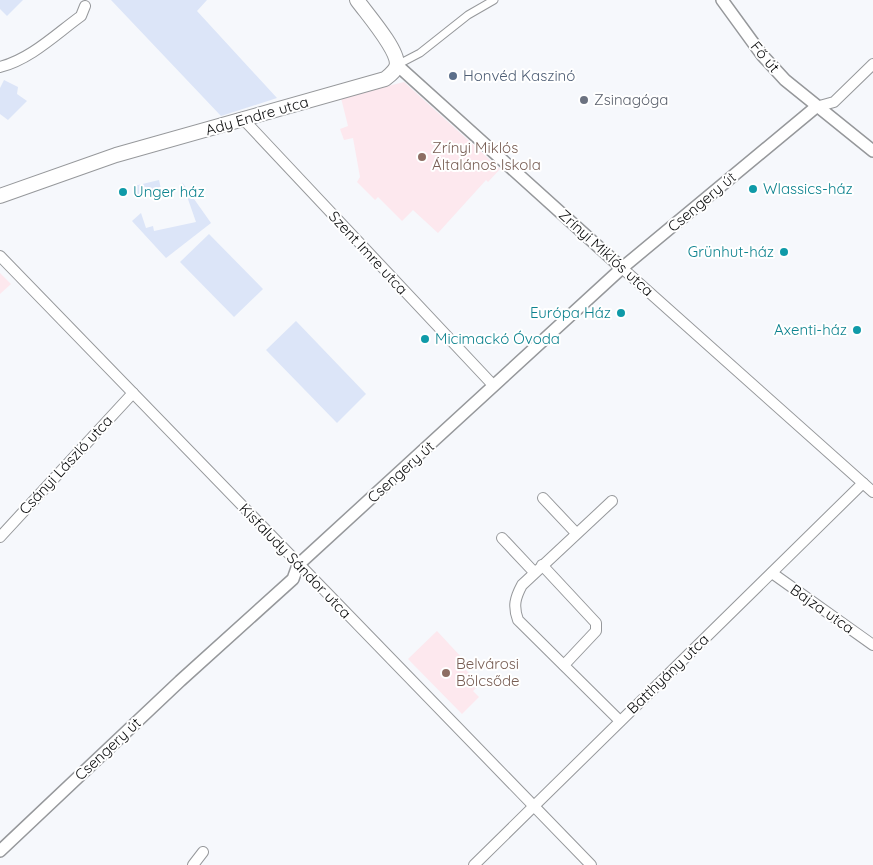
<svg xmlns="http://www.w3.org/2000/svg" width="873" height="865" font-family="Quicksand,sans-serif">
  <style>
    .education { fill: #fde8ee }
    .green { fill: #dce5f8 }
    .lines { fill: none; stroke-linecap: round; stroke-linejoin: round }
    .pedestrian-casing { stroke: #96989b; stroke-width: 9 }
    .minor-casing { stroke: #96989b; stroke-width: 12 }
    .tertiary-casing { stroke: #96989b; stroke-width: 14 }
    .secondary-casing { stroke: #96989b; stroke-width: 16 }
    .pedestrian { stroke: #fff; stroke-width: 7 }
    .minor { stroke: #fff; stroke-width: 10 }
    .tertiary { stroke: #fff; stroke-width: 11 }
    .secondary { stroke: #fff; stroke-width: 14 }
    .service-dot { fill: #5c6f8a; stroke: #fff; stroke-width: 2 }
    .worship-dot { fill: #6b7280; stroke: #fff; stroke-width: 2 }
    .education-dot { fill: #8d6e63; stroke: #fff; stroke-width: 2 }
    .culture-dot { fill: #0f9aa8; stroke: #fff; stroke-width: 2 }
    .labels { text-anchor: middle; stroke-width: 4; stroke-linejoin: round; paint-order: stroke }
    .street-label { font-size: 15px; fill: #0b0c0d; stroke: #fff }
    .service-label { font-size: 15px; fill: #4e5e75; stroke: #fff; text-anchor: start }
    .worship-label { font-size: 15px; fill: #5b616d; stroke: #fff; text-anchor: start }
    .education-label { font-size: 15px; fill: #785e54; stroke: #fff; text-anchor: start }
    .culture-label { font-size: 15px; fill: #0d838f; stroke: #fff; text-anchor: start }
  </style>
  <rect width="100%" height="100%" fill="#f6f8fc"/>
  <!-- education -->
  <g class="education">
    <polygon points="404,82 500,169 488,182 486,180 438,233 413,210 402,221 378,197 375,200 357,182 360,177 353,138 344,140 340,129 348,126 341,98"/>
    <polygon points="0,273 11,284 0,294"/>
    <polygon points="437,631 463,659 459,663 473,677 469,681 476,688 473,691 479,697 462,714 408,659"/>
  </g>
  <!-- green -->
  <g class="green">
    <polygon points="0,0 23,0 7,16 0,9"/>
    <polygon points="111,0 207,0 197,11 277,98 221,116"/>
    <polygon points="4,80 18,87 17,94 27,101 8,120 0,114 0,88"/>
    <polygon points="159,180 161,189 137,196 134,186"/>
    <polygon points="182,182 211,223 166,258 132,221 141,213 146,228 153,226 154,231 196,222"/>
    <polygon points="209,234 263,289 234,317 180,262"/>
    <polygon points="296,321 366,394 337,423 266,350"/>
  </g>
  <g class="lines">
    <defs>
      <polyline id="pedestrian" points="397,65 420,53 468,15 494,0"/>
      <g id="minor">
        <path d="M0 67C31 59 56 34 81 16L85 6"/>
        <polyline points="816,107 834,102 873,64"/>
        <polyline points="244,120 493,385"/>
        <polyline points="0,256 591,865"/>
        <polyline points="622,268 873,492"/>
        <polyline points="543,498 576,533"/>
        <path d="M612 501 522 585C515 598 513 606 518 620L620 721"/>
        <polyline points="0,537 133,393"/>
        <polyline points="502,538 534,572"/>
        <polyline points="542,565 596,623 596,631 564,665"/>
        <polyline points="772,573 873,645"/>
        <polyline points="193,865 203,852"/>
        <polyline points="474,865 863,483"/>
      </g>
      <g id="tertiary">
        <polyline points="722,0 762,55 785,80 873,151"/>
        <polyline points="397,65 622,268"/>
        <polyline points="0,851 180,681 293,579 298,565 622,268 816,107"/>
      </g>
      <path id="secondary" d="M0 196 116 155 385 79C390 75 396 71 397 64 397 48 367 14 357 0"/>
    </defs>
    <!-- pedestrian casing -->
    <use href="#pedestrian" class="pedestrian-casing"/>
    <!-- minor casing -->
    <use href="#minor" class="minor-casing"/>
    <!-- tertiary casing -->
    <use href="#tertiary" class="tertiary-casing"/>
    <!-- secondary casing -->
    <use href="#secondary" class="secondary-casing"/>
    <!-- pedestrian -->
    <use href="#pedestrian" class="pedestrian"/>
    <!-- minor -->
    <use href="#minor" class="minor"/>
    <!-- tertiary -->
    <use href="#tertiary" class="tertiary"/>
    <!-- secondary -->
    <use href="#secondary" class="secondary"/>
  </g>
  <!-- markers -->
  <circle class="service-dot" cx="453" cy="76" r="5"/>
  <circle class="worship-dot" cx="584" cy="100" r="5"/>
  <g class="education-dot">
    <circle cx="422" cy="157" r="5"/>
    <circle cx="446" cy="673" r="5"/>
  </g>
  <g class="culture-dot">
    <circle cx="753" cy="189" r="5"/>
    <circle cx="123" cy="192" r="5"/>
    <circle cx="784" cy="252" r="5"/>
    <circle cx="621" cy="313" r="5"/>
    <circle cx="857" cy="330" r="5"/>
    <circle cx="425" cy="339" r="5"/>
  </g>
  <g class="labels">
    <!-- street labels -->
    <g class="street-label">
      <text transform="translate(765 57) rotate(50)" y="5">Fő út</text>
      <text transform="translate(257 116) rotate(-16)" y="5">Ady Endre utca</text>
      <text transform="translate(702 202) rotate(-40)" y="5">Csengery út</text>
      <text transform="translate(368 253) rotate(47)" y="5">Szent Imre utca</text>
      <text transform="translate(606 253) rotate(42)" y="5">Zrínyi Miklós utca</text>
      <text transform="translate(66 465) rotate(-47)" y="5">Csányi László utca</text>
      <text transform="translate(401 472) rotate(-42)" y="5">Csengery út</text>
      <text transform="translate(295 561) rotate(46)" y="5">Kisfaludy Sándor utca</text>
      <text transform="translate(822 609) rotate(35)" y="5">Bajza utca</text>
      <text transform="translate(668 674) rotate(-44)" y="5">Batthyány utca</text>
      <text transform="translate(108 749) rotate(-43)" y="5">Csengery út</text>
    </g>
    <!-- service labels -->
    <g class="service-label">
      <text x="463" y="81">Honvéd Kaszinó</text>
    </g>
    <!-- worship labels -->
    <g class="worship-label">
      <text x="594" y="105">Zsinagóga</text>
    </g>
    <!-- education labels -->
    <g class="education-label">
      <text x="432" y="153">Zrínyi Miklós<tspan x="432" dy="17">Általános Iskola</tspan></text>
      <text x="456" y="669">Belvárosi<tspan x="456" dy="17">Bölcsőde</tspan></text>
    </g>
    <!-- culture labels -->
    <g class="culture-label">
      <text x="763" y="194">Wlassics-ház</text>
      <text x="133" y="197">Unger ház</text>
      <text x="774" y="257" text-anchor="end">Grünhut-ház</text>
      <text x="611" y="318" text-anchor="end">Európa Ház</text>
      <text x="847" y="335" text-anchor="end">Axenti-ház</text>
      <text x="435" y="344">Micimackó Óvoda</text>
    </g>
  </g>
</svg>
